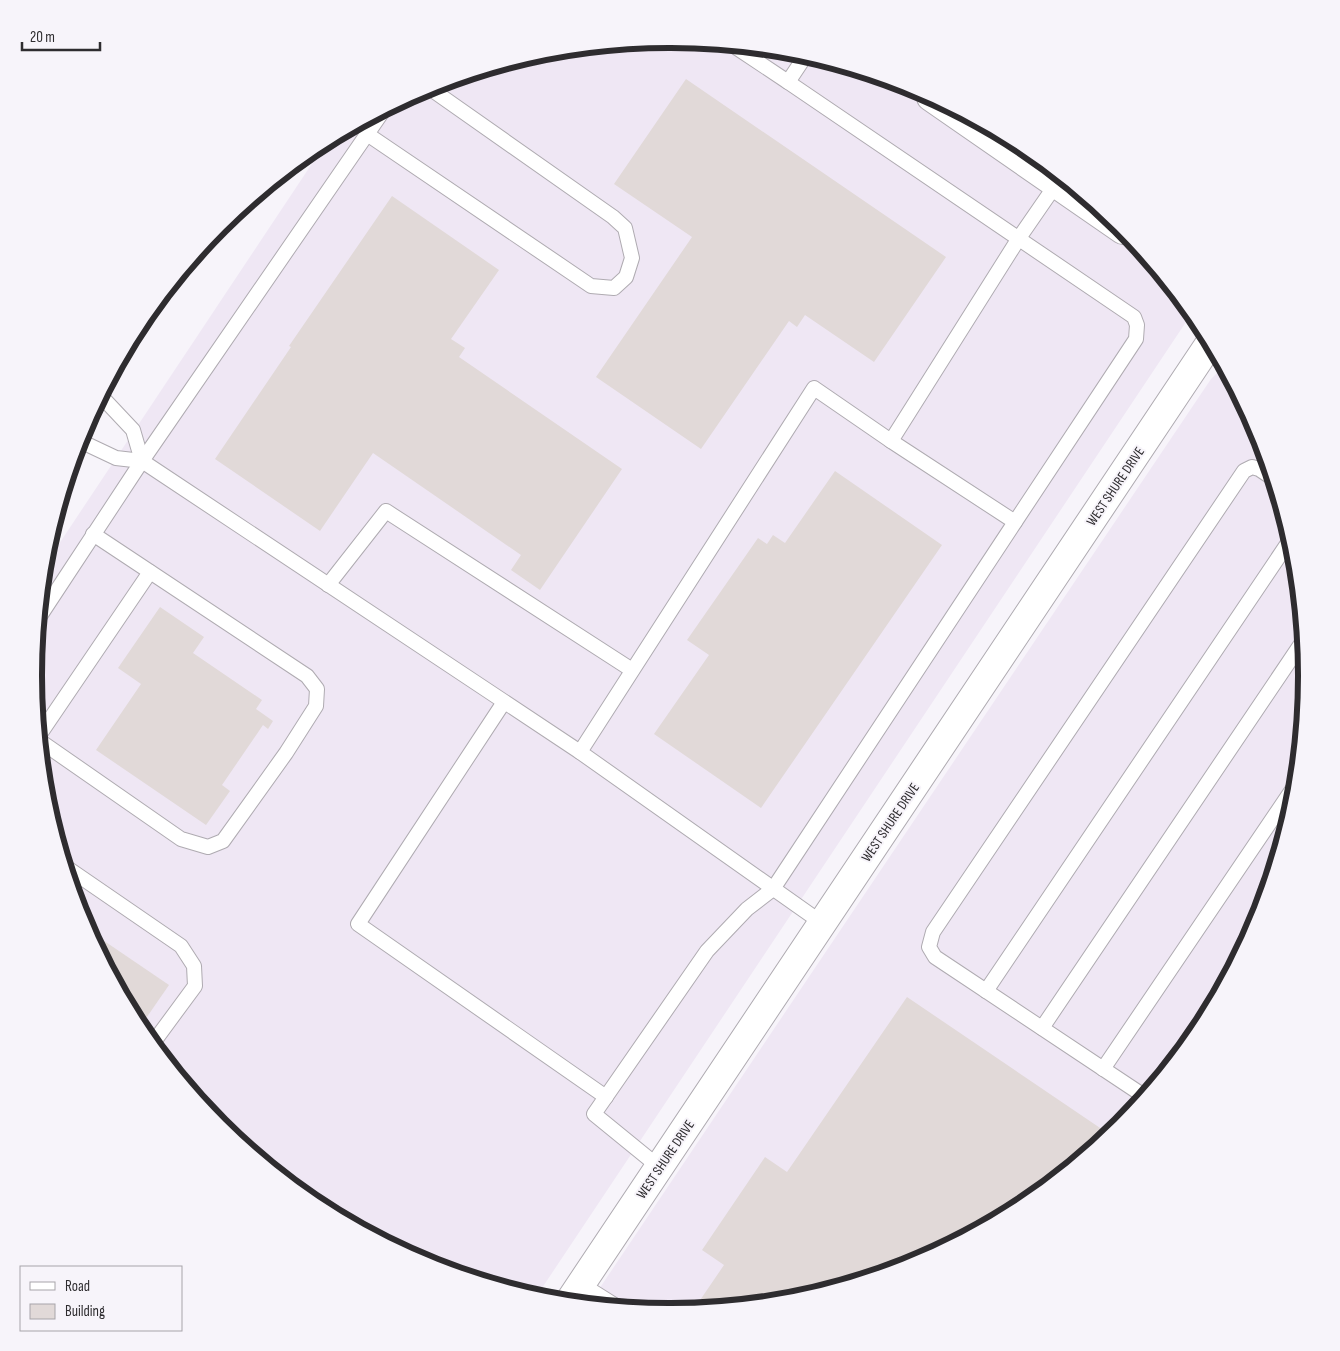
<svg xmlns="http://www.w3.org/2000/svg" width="1340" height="1351" font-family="'Sofia Sans Condensed',sans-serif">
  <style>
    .built { fill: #efe7f4 }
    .building { fill: #e1d9d8 }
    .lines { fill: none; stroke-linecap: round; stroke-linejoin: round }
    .lane-casing { stroke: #afabb1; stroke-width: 16 }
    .street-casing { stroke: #afabb1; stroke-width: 30 }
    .lane { stroke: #fff; stroke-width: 14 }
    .street { stroke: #fff; stroke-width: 28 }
    .labels { text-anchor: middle; stroke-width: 4; stroke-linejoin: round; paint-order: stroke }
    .street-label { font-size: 14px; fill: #2e2c2f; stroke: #f7f4fa }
    .rim { fill: none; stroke: #2e2c2f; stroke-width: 6 }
  </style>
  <rect width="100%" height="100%" fill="#f7f4fa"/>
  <!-- built -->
  <g class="built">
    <polygon points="670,39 794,52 914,88 1024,147 1120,226 1192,313 536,1297 426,1263 316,1204 220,1125 141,1029 82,919 46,799 34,676 45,565 327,141 427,88 546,51"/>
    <polygon points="1223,367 1258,432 1294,552 1306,676 1294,800 1258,919 1199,1029 1120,1126 1023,1205 913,1263 794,1300 670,1312 589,1304 1211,379"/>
  </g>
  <!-- building -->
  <g class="building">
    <polygon points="686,79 946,257 874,362 805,315 797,327 789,321 701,449 596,377 692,237 614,184"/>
    <polygon points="392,196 499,270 451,339 465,348 459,357 622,469 540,590 511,570 521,555 373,453 320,531 215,459 291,347 289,346"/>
    <polygon points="835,471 942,545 761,808 654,734 709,655 687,640 758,538 767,544 773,535 785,543"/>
    <polygon points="160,607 204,637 193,653 262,700 256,709 273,721 268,729 263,725 222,785 230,791 206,825 96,750 141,684 118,668"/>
    <polygon points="88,930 169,985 140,1027"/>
    <polygon points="907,997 1109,1134 1023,1205 913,1263 794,1300 694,1309 724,1265 702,1250 765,1157 787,1172"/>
  </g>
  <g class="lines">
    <defs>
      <g id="lane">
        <polyline points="734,46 788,82 806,55"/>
        <polyline points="788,82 1134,317 1137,325 1136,339 1015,522"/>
        <polyline points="367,134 591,286 614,288 626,277 632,258 625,228 613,217 428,87"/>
        <polyline points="101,396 133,430 142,461"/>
        <polyline points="80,441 116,458 142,461 580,752"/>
        <polyline points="328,585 386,511 632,670"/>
        <polyline points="40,616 142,461 383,111"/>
        <polyline points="504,702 358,924 606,1097"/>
        <polyline points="40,734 150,572"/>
        <polyline points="40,741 181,839 208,847 223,841 286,753 316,706 317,689 307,676 93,534"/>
        <polyline points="66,867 181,946 194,966 195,986 153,1043"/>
        <polyline points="822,923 580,752 814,388 891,441 1019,238 1059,180"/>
        <polyline points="986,991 1290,540"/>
        <polyline points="1042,1028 1303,641"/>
        <polyline points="1103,1069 1296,784"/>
        <polyline points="1144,1096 935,957 929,947 933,932 1244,471 1252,467 1259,469 1271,477"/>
        <polyline points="659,1167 594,1114 707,951 747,909 773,889 1015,522 891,441"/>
        <polyline points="581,1284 616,1306"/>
      </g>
      <g id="street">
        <polyline points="931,97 1123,230"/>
        <polyline points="569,1302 1210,343"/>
      </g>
    </defs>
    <!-- lane casing -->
    <use href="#lane" class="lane-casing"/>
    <!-- street casing -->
    <use href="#street" class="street-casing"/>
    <!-- lane -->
    <use href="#lane" class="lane"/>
    <!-- street -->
    <use href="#street" class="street"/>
  </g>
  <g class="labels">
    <!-- street labels -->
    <g class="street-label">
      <text transform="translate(1115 486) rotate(-56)" y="5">WEST SHURE DRIVE</text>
      <text transform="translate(890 822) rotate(-56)" y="5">WEST SHURE DRIVE</text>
      <text transform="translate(665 1159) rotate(-56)" y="5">WEST SHURE DRIVE</text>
    </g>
  </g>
  <!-- crop -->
  <path d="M0 0H1340V1351H0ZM669 48H671A627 627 0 0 1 1298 675V676A627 627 0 0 1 671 1303H669A627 627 0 0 1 42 676V675A627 627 0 0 1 669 48Z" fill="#f7f4fa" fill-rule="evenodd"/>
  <path class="rim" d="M669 48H671A627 627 0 0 1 1298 675V676A627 627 0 0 1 671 1303H669A627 627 0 0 1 42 676V675A627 627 0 0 1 669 48Z"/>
  <!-- legend -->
  <rect x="20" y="1266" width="162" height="65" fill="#f7f4fa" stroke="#a7a4a9"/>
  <rect x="30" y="1282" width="25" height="8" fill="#ffffff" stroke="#a7a4a9"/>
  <text x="65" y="1291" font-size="15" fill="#2e2c2f">Road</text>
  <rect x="30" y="1304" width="25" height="15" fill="#e1d9d8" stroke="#a7a4a9"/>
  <text x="65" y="1316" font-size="15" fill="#2e2c2f">Building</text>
  <!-- scale -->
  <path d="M22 42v8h78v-8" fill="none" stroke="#2e2c2f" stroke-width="2.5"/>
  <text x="30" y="42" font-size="15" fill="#2e2c2f" stroke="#f7f4fa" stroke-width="4" paint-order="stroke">20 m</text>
</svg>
